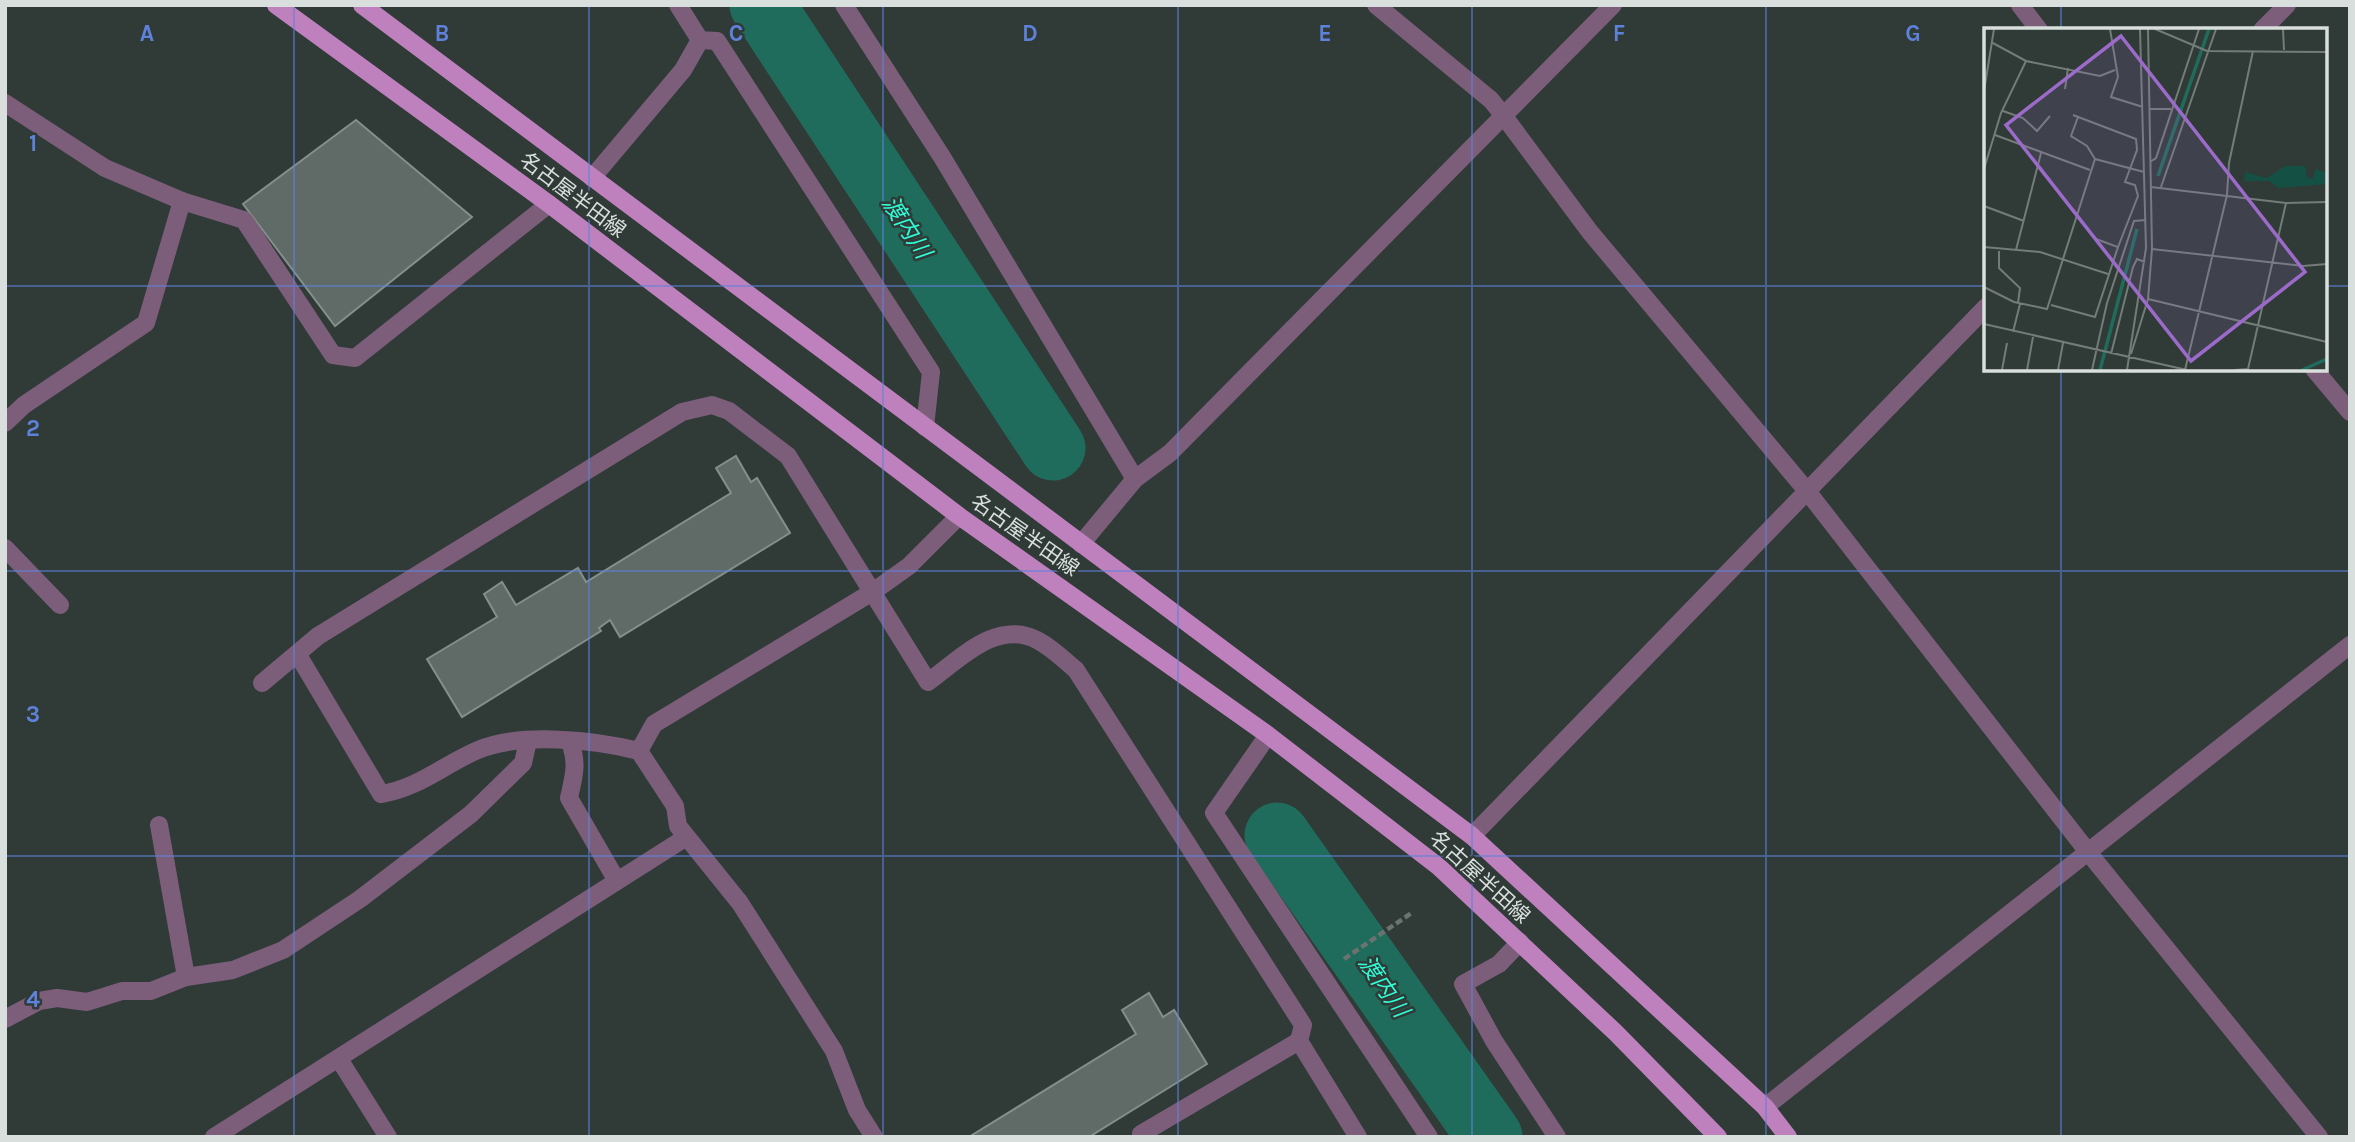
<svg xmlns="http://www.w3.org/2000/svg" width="2355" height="1142" font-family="Karla,'Noto Sans JP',sans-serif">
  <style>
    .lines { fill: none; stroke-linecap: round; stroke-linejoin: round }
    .river { stroke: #206c5c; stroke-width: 65 }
    .building { fill: #606b68; stroke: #838f8c; stroke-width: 2 }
    .path { stroke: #6a7370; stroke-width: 4.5; stroke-dasharray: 7 3.5; stroke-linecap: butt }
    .minor { stroke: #7c5e7b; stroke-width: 18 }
    .major { stroke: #be81be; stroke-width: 18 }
    .grid { fill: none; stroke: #5e81da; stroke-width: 2; stroke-opacity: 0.55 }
    .labels { text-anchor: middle; stroke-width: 5; stroke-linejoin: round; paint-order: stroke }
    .street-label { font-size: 21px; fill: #d8dfdd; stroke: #303a37 }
    .water-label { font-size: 23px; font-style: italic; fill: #2efcd6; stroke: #303a37 }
    .inset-river { fill: none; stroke: #206c5c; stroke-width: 3.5 }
    .inset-road { fill: none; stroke: #737c79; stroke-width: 2 }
    .view { fill: #9c6bca; fill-opacity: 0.15; stroke: #9c6bca; stroke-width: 3.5 }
    .inset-edge { fill: none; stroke: #d8dfdd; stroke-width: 3.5 }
    .grid-label { font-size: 23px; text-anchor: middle; font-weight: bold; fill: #5e81da; stroke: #303a37; stroke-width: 5; stroke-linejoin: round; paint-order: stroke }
  </style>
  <rect width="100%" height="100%" fill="#303a37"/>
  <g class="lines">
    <!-- river -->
    <g class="river">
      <polyline points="762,5 1053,448"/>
      <polyline points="1277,835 1490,1137"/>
    </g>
  </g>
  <!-- building -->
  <g class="building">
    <polygon points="356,120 472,217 335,326 243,204"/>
    <polygon points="736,456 751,482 757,478 790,533 620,637 610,620 599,628 601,631 462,717 427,659 497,617 484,594 502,582 516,605 578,568 586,582 731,493 716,468"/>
    <polygon points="1149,993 1163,1017 1174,1010 1207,1064 1089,1137 969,1137 1136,1034 1122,1010"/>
  </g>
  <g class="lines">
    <!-- path -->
    <polyline class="path" points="1344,959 1413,912"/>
    <!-- minor -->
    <g class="minor">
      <polyline points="678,5 700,40 717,41 931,372 925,427"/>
      <polyline points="844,5 942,157 1135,479"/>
      <polyline points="1376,5 1491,100 1503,115 1590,232 1807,491 2088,852 2319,1137"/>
      <polyline points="2020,5 2039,30"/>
      <polyline points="2262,30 2287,5"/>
      <polyline points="5,103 105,168 182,201 244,220 333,355 355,358 549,204"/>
      <polyline points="592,178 683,70 700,40"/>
      <polyline points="2314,369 2350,412"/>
      <polyline points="5,423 24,405 146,323 182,201"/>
      <polyline points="1081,544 1135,479 1170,453 1613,5"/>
      <polyline points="5,548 60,605"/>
      <path d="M298 655 381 794C419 788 443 765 478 750 520 732 596 740 639 751"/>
      <path d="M262 683 318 636 682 412 712 405 729 411 788 456 928 682C959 660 996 619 1037 640 1051 647 1064 660 1076 670L1303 1025 1299 1041"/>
      <polyline points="1268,735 1214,813 1429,1137"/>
      <path d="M570 742C578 764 574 775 569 798L617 881"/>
      <polyline points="1472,836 1986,307"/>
      <polyline points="1520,942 1499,964 1463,984 1494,1041 1557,1137"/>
      <polyline points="186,977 233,970 283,950 360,899 471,814 523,763 528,741"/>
      <polyline points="5,1019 39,1001 57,998 87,1002 122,991 151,991 186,977 159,825"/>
      <polyline points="339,1059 388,1137"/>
      <polyline points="1765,1107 2350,645"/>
      <polyline points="1141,1134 1299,1041 1358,1137"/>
      <polyline points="214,1137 685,838"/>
      <polyline points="874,1137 857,1110 834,1051 740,903 678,826 675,806 639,751 654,724 874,591 909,566 959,516"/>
    </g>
    <!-- major -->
    <g class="major">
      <polyline points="276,5 549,204 959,516 1268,735 1439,867 1616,1033 1718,1137"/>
      <polyline points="362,5 1472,836 1765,1107 1788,1137"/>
    </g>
  </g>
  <!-- grid -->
  <path class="grid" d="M294 5V1137M589 5V1137M883 5V1137M1178 5V1137M1472 5V1137M1766 5V1137M2061 5V30M5 286H1986M2325 286H2350M2061 369V1137M5 571H2350M5 856H2350"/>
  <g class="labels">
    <!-- street labels -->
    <g class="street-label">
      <text transform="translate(573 195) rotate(37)" y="7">名古屋半田線</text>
      <text transform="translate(1025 535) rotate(35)" y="7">名古屋半田線</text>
      <text transform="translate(1480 877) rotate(42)" y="7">名古屋半田線</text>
    </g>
    <!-- water labels -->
    <g class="water-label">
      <text transform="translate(907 227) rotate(57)" y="8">渡内川</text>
      <text transform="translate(1384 986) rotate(55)" y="8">渡内川</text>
    </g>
  </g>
  <!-- overview -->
  <g transform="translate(1984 28)">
    <rect width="343" height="343" fill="#303a37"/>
    <path d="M301 138H321L323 149 328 151 332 141 343 145V156L295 160 285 153H260L261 144 283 150Z" fill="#145044"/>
    <path class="inset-river" d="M174 148 225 1M116 342 153 201M318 342 343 331"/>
    <path class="inset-road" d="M126 1 134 49 127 69 159 79M171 1 223 23 343 24M299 1 300 22M7 14 42 33 116 48 131 42M81 61 84 40M0 63 10 1M165 81H187M19 83 39 90 53 103 66 88M89 87 152 111 153 122 141 154 151 157 154 168 134 219M94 89 87 108 103 118 111 131M11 107 106 142M166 134 172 130 215 1M0 141 17 85 42 33M167 159 302 175 343 174M177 159 232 1M0 178 40 193M0 219 56 224 124 246M168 221 319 238 343 236M32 222 57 125M15 223V240L36 260 34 275M0 259 30 274 63 281 111 131 160 144M164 271 343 314M67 277 111 289 134 219 112 211M0 296 203 342M29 304 36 276M127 326 149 239 153 231 161 234M147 326 164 271 168 221 164 1M18 342 23 315M43 342 49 309M74 342 79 315M108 342 123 275 150 193 162 192M143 342 162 220 156 1M201 342 243 167 245 135 269 23M251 342 264 341 302 175"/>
    <path class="view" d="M137 8 321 244 207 333 22 97Z"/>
    <rect width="343" height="343" class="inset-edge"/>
  </g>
  <g class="grid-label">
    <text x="147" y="41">A</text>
    <text x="442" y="41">B</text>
    <text x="736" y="41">C</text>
    <text x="1030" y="41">D</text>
    <text x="1325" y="41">E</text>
    <text x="1619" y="41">F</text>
    <text x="1913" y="41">G</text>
    <text x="33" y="151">1</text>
    <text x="33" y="436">2</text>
    <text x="33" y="722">3</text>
    <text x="33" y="1007">4</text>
  </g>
  <!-- border -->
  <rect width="2355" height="1142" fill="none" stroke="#d8dfdd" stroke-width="14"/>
</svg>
